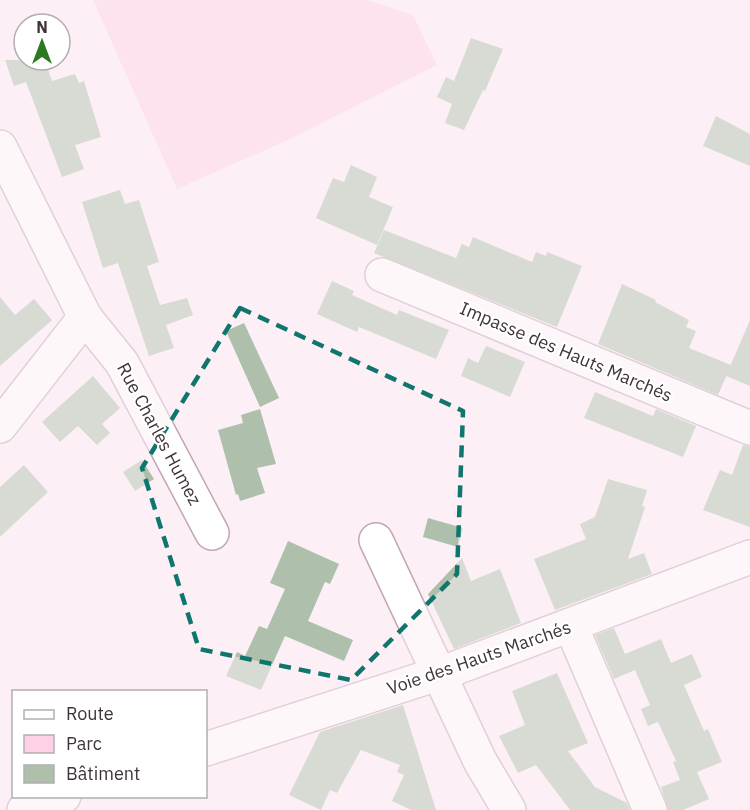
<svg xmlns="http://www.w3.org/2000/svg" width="750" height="810" font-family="'IBM Plex Sans',sans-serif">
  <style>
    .green { fill: #fed1e7 }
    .building { fill: #aec0ab }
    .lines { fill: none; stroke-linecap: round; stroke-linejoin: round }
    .minor-casing { stroke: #c1a7b3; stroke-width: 36 }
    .minor { stroke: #fff; stroke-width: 33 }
    .marked { fill: none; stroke: #0f766e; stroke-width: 4.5; stroke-dasharray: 12 8; stroke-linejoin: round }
    .labels { text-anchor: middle; stroke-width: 4.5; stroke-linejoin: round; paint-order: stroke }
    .street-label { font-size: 18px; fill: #3f343a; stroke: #fff }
  </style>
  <rect width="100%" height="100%" fill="#fcf0f6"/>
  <!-- green -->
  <polygon class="green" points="93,0 368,0 413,15 437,65 290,139 177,189"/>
  <!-- building -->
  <g class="building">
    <polygon points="471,38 503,49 485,91 483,90 464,130 445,123 452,104 437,97 446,77 454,81"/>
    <polygon points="5,60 45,60 52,81 75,74 79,83 84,81 101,137 75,145 84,169 62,177 26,82 14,86"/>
    <polygon points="716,116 750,134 750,166 703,146"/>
    <polygon points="351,165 377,177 369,197 393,207 377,245 316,218 333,178 344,182"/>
    <polygon points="120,190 125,204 139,200 159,262 147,266 160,305 187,298 193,315 166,325 174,348 149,356 118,263 103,268 82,202"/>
    <polygon points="384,230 456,258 462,244 469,247 473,237 532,262 536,252 546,256 547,252 582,266 557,327 374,253"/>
    <polygon points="332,281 354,291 352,295 397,315 399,310 449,330 436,359 359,327 357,332 317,314"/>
    <polygon points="622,284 656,300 655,302 689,320 686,327 696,331 689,348 731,365 718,395 598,344"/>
    <polygon points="0,297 15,315 34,299 52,320 0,366"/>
    <polygon points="750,320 750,386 726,376"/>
    <polygon points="244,323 279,398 260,407 226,331"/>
    <polygon points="486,346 525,362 510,397 461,376 468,358 478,363"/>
    <polygon points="93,376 120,408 102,424 110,433 97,445 78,426 60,442 42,422"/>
    <polygon points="595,392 653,416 656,409 696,426 683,457 584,418"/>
    <polygon points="260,409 276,464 257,468 265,493 240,501 238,494 236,495 218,430 243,423 241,415"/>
    <polygon points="743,445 750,446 750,527 703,510 720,470 732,475"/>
    <polygon points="142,460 154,479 135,491 123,472"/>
    <polygon points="24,465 48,492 0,537 0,487"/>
    <polygon points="608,479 647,490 642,506 645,507 628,559 644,553 652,574 555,610 534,559 586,539 580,524 595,517"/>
    <polygon points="428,518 463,528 458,547 423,537"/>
    <polygon points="288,541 339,564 330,584 325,582 308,621 353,640 344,661 285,636 261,690 226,676 237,652 245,656 259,626 267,629 285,589 270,583"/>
    <polygon points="462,558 471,581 500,569 521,623 454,649 428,594"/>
    <polygon points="614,628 625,654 661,639 671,663 692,654 702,677 684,685 704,731 708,729 722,762 697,772 709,799 683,810 668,810 661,787 680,780 673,762 676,761 658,722 648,726 641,709 650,705 635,670 614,679 595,635"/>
    <polygon points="557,673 588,743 568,751 595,787 627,803 630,810 570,810 536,765 518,773 499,736 525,725 512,691"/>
    <polygon points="403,705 436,810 411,810 392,801 404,775 397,772 400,765 361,750 337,793 330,790 321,810 289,795 320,732"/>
  </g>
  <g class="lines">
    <defs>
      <g id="minor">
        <polyline points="0,147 85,317 122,363 212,533"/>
        <polyline points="382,275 750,428"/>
        <polyline points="0,426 85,317"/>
        <polyline points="376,540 480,761 509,810"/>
        <polyline points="571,626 650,810"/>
        <polyline points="206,749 453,669 750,557"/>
        <polyline points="24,810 64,796"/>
      </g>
    </defs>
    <!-- minor casing -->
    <use href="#minor" class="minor-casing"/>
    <!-- minor -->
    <use href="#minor" class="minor"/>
  </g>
  <!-- marked area -->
  <path d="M0 0H750V810H0ZM240 308 463 411 457 574 351 680 199 649 142 468Z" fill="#fcf0f6" fill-opacity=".55" fill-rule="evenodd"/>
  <path class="marked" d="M240 308 463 411 457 574 351 680 199 649 142 468Z"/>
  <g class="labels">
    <!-- street labels -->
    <g class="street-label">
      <text transform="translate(566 352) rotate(23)" y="6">Impasse des Hauts Marchés</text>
      <text transform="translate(159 434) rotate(62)" y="6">Rue Charles Humez</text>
      <text transform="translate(479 658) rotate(-19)" y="6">Voie des Hauts Marchés</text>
    </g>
  </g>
  <!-- legend -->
  <rect x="12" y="690" width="195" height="108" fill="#ffffff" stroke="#b2aeb0" stroke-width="1.5"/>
  <rect x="24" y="710" width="30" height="9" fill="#ffffff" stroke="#b2aeb0" stroke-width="1.5"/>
  <text x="66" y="720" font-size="18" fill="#3f343a">Route</text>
  <rect x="24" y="735" width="30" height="18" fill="#fed1e7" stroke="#b2aeb0" stroke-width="1.5"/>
  <text x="66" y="750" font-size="18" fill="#3f343a">Parc</text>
  <rect x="24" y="765" width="30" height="18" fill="#aec0ab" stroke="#b2aeb0" stroke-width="1.5"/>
  <text x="66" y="780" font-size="18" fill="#3f343a">Bâtiment</text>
  <!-- north arrow -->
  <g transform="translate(42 42)"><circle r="28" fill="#ffffff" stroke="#b2aeb0" stroke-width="1.5"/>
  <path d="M0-4.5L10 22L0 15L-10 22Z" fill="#2c7921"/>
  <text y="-9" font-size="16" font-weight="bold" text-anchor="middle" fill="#3f343a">N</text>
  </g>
</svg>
